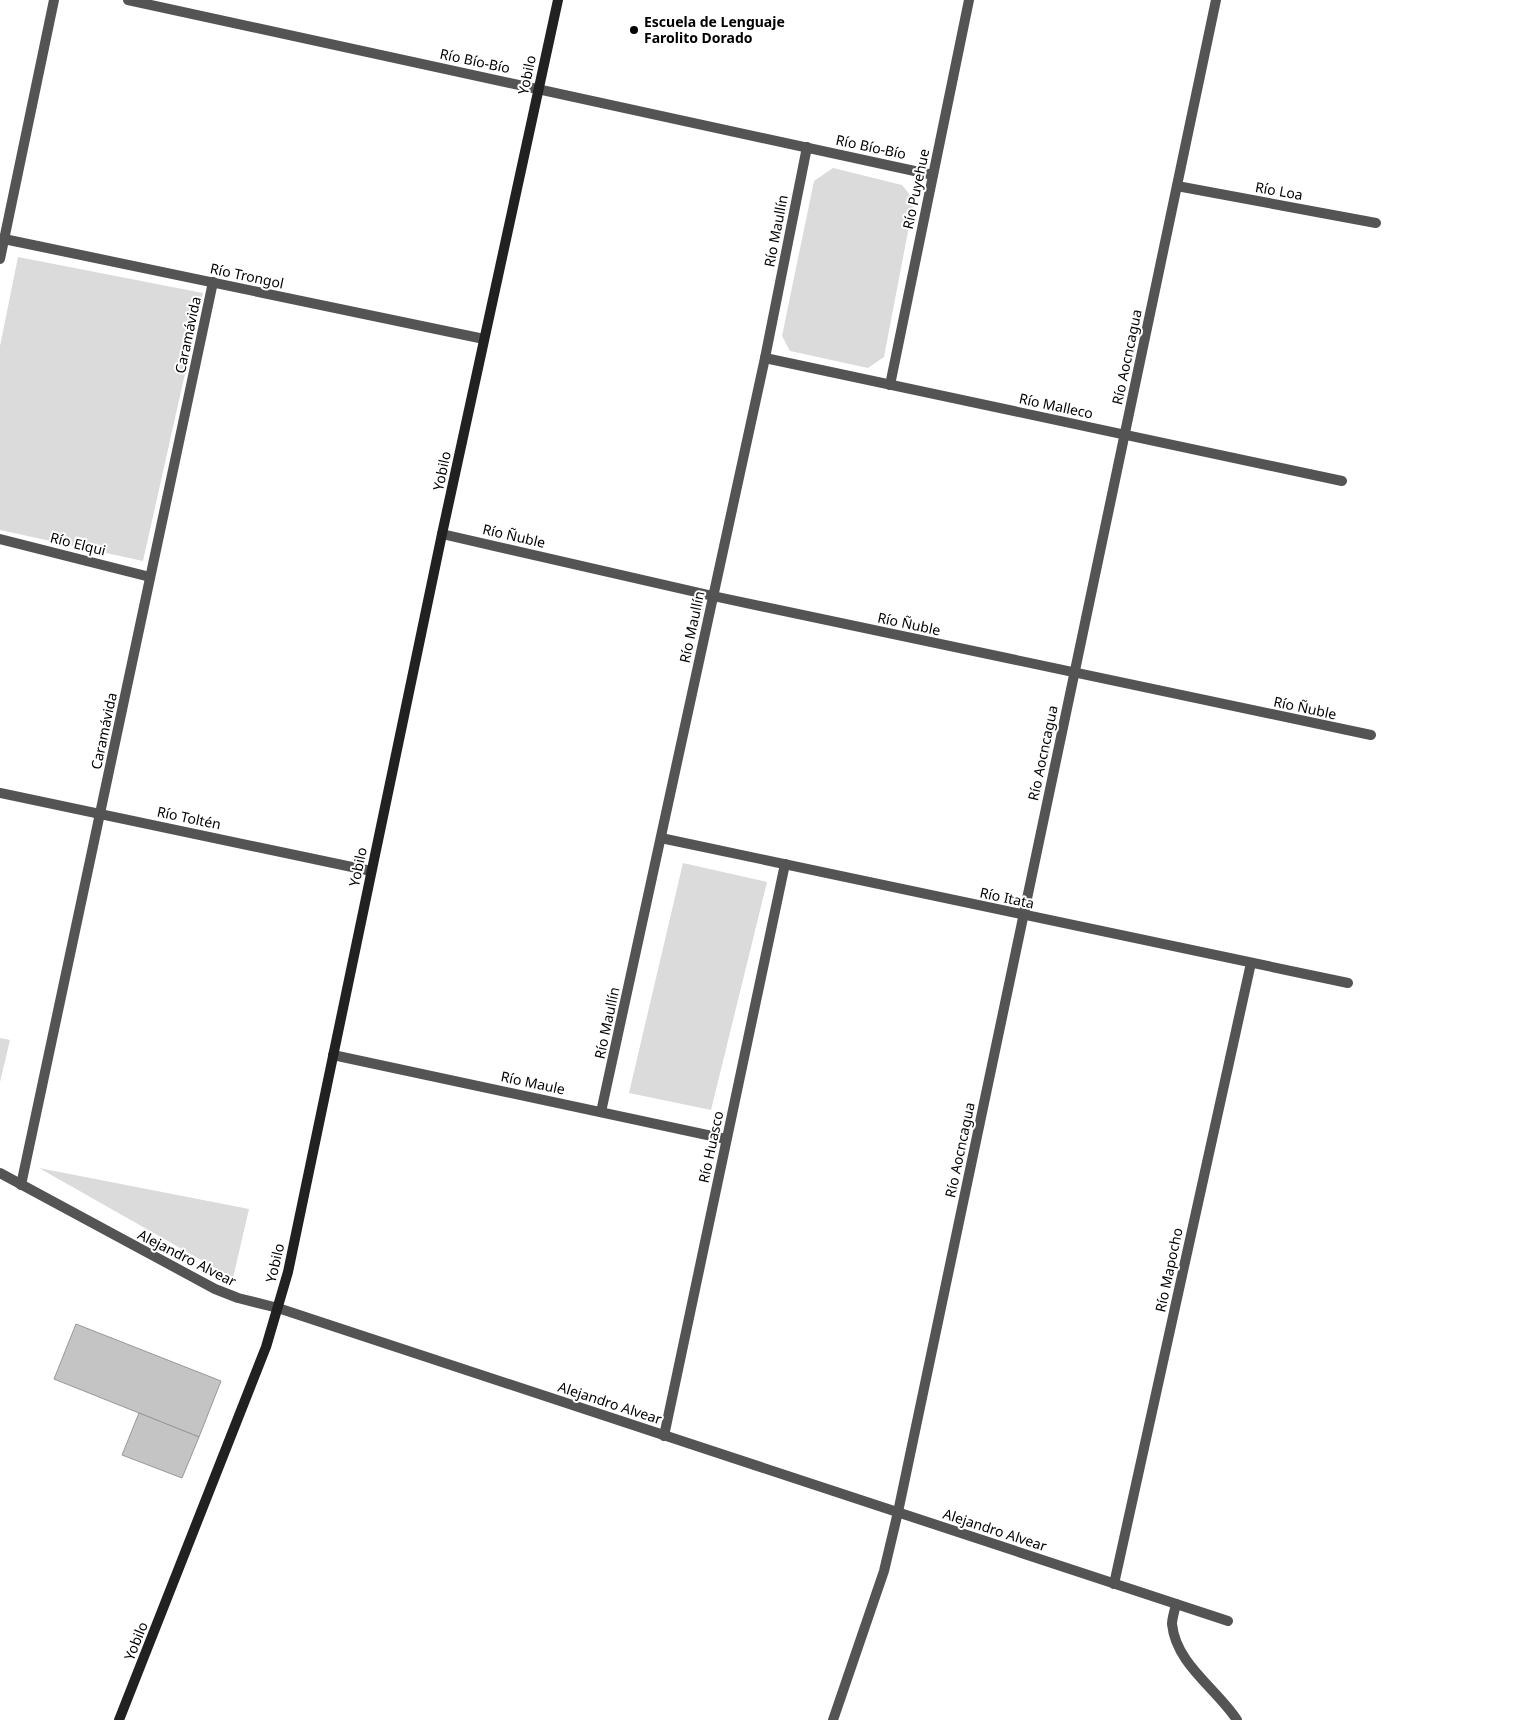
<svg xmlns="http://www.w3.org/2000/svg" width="1525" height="1720" font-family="'Noto Sans',sans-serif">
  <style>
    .green { fill: #dbdbdb }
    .building { fill: #c4c4c4; stroke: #989898 }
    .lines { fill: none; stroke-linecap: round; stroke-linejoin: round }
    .service { stroke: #545454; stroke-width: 10 }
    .minor { stroke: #545454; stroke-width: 10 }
    .secondary { stroke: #212121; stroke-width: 10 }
    .poi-dot { fill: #000; stroke: #fff; stroke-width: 2 }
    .labels { text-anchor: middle; stroke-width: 4; stroke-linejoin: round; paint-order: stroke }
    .poi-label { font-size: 14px; font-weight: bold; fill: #000; stroke: #fff; text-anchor: start }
    .street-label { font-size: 14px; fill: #000; stroke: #fff }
  </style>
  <rect width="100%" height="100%" fill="#fff"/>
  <!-- green -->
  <g class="green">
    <polygon points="833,168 902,185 914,200 884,357 868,368 790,351 782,336 814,181"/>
    <polygon points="18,257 203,293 143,561 0,530 0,346"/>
    <polygon points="683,863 767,882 711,1110 629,1093"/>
    <polygon points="0,1038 10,1040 0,1082"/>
    <polygon points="39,1168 249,1209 233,1278"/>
  </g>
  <!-- building -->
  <g class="building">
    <polygon points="76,1324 221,1381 199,1437 54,1379"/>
    <polygon points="139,1413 199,1437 182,1478 122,1455"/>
  </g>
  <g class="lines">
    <!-- service -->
    <g class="service">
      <path d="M1176 1604C1175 1610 1172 1618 1172 1624 1176 1664 1216 1688 1237 1720"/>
      <polyline points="833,1720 884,1571 898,1512"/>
    </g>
    <!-- minor -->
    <g class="minor">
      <polyline points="128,0 933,175"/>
      <polyline points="1177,186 1376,223"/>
      <polyline points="4,239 484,339"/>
      <polyline points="0,259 54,0"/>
      <polyline points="765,358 1342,481"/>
      <polyline points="890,385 969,0"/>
      <polyline points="442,534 713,596 1371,735"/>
      <polyline points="0,539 150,577"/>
      <polyline points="0,793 371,871"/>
      <polyline points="661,838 1348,983"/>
      <polyline points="333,1055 726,1139"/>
      <polyline points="601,1112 765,358 807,147"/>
      <polyline points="0,1173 215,1289 238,1298 278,1308 1228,1621"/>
      <polyline points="21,1185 213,282"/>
      <polyline points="664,1436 785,864"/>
      <polyline points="898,1512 1216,0"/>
      <polyline points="1114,1584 1251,963"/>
    </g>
    <!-- secondary -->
    <polyline class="secondary" points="119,1720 266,1347 288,1272 442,534 558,0"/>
  </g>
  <!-- markers -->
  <circle class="poi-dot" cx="634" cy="30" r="5"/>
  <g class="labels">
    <!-- poi labels -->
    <g class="poi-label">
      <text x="644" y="27">Escuela de Lenguaje<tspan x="644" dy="16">Farolito Dorado</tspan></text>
    </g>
    <!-- street labels -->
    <g class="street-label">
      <text transform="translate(475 61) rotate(12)" y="5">Río Bío-Bío</text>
      <text transform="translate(527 75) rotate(-78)" y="5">Yobilo</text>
      <text transform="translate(871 147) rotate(12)" y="5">Río Bío-Bío</text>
      <text transform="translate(916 189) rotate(-78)" y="5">Río Puyehue</text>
      <text transform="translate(1279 191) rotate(10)" y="5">Río Loa</text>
      <text transform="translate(776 231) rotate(-79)" y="5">Río Maullín</text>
      <text transform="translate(247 276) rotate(12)" y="5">Río Trongol</text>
      <text transform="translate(188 335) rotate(-78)" y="5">Caramávida</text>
      <text transform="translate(1127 357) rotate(-78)" y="5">Río Aocncagua</text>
      <text transform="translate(1056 406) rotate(12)" y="5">Río Malleco</text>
      <text transform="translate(442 471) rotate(-78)" y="5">Yobilo</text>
      <text transform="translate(514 536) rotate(13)" y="5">Río Ñuble</text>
      <text transform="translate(78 544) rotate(14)" y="5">Río Elqui</text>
      <text transform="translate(909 624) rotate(12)" y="5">Río Ñuble</text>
      <text transform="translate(692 627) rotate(-78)" y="5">Río Maullín</text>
      <text transform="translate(1305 708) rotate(12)" y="5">Río Ñuble</text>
      <text transform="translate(104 731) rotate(-78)" y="5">Caramávida</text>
      <text transform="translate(1043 753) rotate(-78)" y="5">Río Aocncagua</text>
      <text transform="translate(189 818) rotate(12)" y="5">Río Toltén</text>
      <text transform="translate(358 867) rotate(-78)" y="5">Yobilo</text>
      <text transform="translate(1007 898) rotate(12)" y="5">Río Itata</text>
      <text transform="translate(607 1023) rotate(-78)" y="5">Río Maullín</text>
      <text transform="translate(533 1083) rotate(12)" y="5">Río Maule</text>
      <text transform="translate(711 1147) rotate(-78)" y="5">Río Huasco</text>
      <text transform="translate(960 1150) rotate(-78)" y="5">Río Aocncagua</text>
      <text transform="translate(187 1258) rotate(27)" y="5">Alejandro Alvear</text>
      <text transform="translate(275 1263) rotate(-77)" y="5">Yobilo</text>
      <text transform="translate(1169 1270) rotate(-78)" y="5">Río Mapocho</text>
      <text transform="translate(610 1403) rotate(18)" y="5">Alejandro Alvear</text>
      <text transform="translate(995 1530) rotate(18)" y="5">Alejandro Alvear</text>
      <text transform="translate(136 1641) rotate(-68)" y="5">Yobilo</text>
    </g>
  </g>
</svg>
